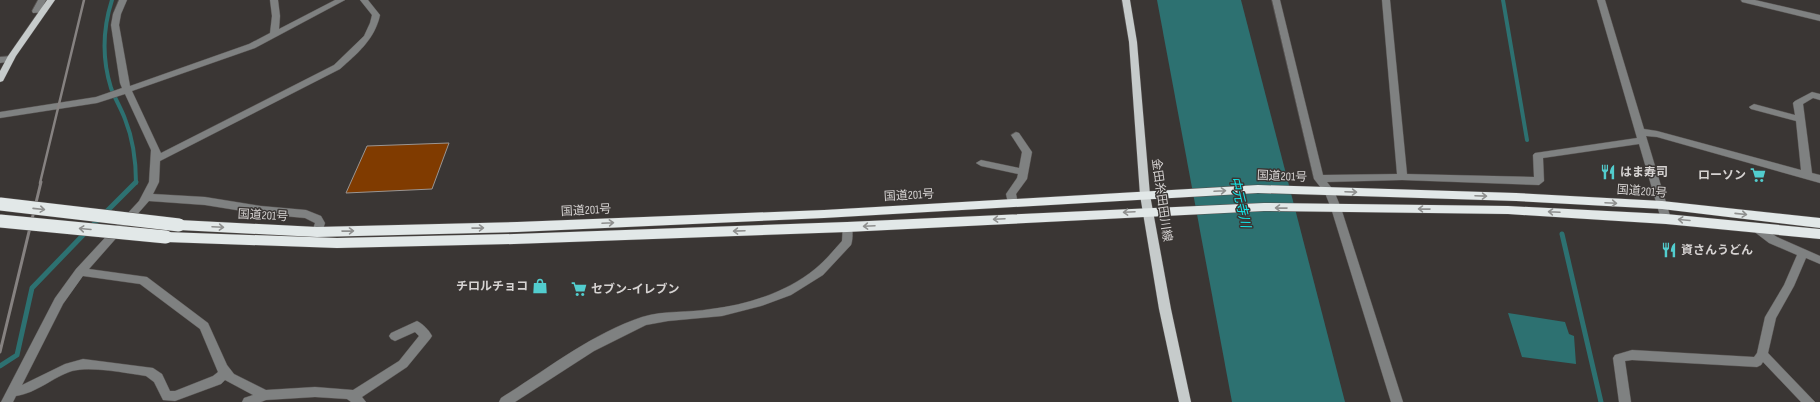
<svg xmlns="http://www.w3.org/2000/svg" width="1820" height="402" font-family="'Sofia Sans Condensed','Noto Sans JP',sans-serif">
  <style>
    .water { fill: #2d7171 }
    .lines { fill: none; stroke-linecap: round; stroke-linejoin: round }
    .stream-far1 { stroke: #2d7171; stroke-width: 4 }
    .stream { stroke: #2d7171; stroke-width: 5 }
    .building { fill: #803b00; stroke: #9a9592 }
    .minor-casing { stroke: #565250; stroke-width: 1 }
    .major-casing { stroke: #565250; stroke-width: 1 }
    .highway-casing { stroke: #565250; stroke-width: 1 }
    .minor { fill: #7f8181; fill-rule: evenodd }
    .major { fill: #c6cbcb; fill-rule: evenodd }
    .highway { fill: #e2e8e8; fill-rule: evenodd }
    .rail-far1 { stroke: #868281; stroke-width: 2.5 }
    .rail { stroke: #868281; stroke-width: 3 }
    .highway-bridge-casing { stroke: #565250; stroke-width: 14; stroke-linecap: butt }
    .highway-bridge { stroke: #e2e8e8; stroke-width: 13 }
    .oneway { stroke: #8e8f8e }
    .labels { text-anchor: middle; stroke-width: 3; stroke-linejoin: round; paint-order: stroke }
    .poi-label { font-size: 12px; font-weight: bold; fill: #d6d3d2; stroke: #3a3634; text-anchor: start }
    .street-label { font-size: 12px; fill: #d6d3d2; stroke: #3a3634 }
    .water-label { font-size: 13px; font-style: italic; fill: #12e8eb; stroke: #3a3634 }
  </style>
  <rect width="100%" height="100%" fill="#3a3634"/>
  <!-- water -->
  <g class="water">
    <polygon points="1157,0 1241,0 1345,402 1232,402"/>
    <polygon points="1508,313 1565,322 1569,334 1574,336 1576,364 1522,357"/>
  </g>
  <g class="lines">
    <!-- stream-far1 -->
    <g class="stream-far1">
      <path d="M112 0C103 28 102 59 111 88 115 99 121 108 125 119 133 139 136 162 136 183"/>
      <polyline points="1503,0 1527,140"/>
    </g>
    <!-- stream -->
    <g class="stream">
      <polyline points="91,227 136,182"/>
      <polyline points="1562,234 1601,402"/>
      <polyline points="0,366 17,355 32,288 86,232"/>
    </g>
  </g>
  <!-- building -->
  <polygon class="building" points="449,143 432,189 346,193 367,146"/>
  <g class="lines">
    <defs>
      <g id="minor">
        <polygon points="38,0 46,0 42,8 47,8 47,12 33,13 32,11"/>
        <path d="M119 0H127L121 14 119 25 130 86 249 44 270 33 272 16 270 0H278L280 16 279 29 335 0H345L255 48 132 91 161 153 334 65 364 36 370 23 372 15 360 0H368L380 15C375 39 357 54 340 69L160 161 159 182 153 194 205 197 261 206 306 210 321 216 325 223 321 235H313L312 232 315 223 305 218 261 214 205 205 149 201 89 269 147 277 208 323 227 365 234 374 266 390 315 387 353 390 399 361 419 336 415 332 395 341 391 339 389 336 391 333 417 321C423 324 429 330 432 336L430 339 407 367 362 397 366 402H351L347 399 315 397 266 400 261 402H242L244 398 253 395 225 380 221 384 175 401 163 400 154 382 146 376C126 373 91 366 72 371 53 377 37 393 16 396L13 402H1L55 298 76 269 139 201 149 182 151 150 125 94 97 103 0 118V112L96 97 122 88 120 83 111 25 113 14ZM83 276 140 284 200 329 218 372 213 376 175 391H170L162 374 153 368 83 359 65 364 22 385 63 304Z"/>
        <polygon points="1272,0 1280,0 1323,175 1397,174 1382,0 1390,0 1407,174 1534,177 1533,155 1535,153 1637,138 1597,0 1605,0 1644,129 1657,131 1801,170 1796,121 1751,109 1749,107 1754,104 1795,115 1793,103 1795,101 1812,92 1820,94 1820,100 1813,98 1803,104 1812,173 1820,175 1820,183 1657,137 1646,136 1671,219 1670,222 1662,222 1661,219 1639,144 1543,158 1544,181 1539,185 1402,180 1327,182 1334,191 1341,208 1403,402 1391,402 1331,208 1325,193 1314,179"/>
        <polygon points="1741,0 1755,0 1820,15 1820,21 1742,2"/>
        <polygon points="10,56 14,59 13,61 0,63 0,57"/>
        <polygon points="1016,132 1019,133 1032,152 1027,179 1016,194 1018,203 1013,207 1008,203 1006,194 1017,178 1018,174 981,166 976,163 981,160 1019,168 1022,152 1011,135"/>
        <path d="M847 223 851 224C853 229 853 240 851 245L823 275 791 295 761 306 722 316 668 321 646 325 594 351 515 402H499L501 398C546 370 591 334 642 317 665 310 688 313 711 309 747 305 787 292 815 269 825 261 833 251 842 241L843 224Z"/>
        <polygon points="1756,223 1777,237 1820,256 1820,264 1806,258 1794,286 1776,318 1768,353 1815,402 1801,402 1763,362 1761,365 1757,367 1632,360 1625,361 1631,402 1619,402 1613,358 1615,355 1632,350 1754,357 1757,353 1765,317 1784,285 1797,255 1769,243 1752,230 1751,227 1752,224"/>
      </g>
      <g id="major">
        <polygon points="47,0 55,0 16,56 3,81 0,82 0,71 8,56"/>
        <polygon points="1122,0 1130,0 1137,42 1150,195 1171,309 1191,402 1179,402 1159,309 1140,195 1129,42"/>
      </g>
      <g id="highway">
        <polygon points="1258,185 1516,193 1662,201 1820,218 1820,228 1662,209 1516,201 1258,193 824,218 517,232 317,237 179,230 175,228 173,225 175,222 179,220 317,227 517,222 824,210"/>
        <polygon points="1264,203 1508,206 1666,214 1820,229 1820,239 1666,224 1508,214 1264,211 847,232 514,244 337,248 166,242 162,240 160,237 162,234 166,232 337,238 514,234 847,222"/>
      </g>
    </defs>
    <!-- minor casing -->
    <use href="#minor" class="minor-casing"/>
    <!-- major casing -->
    <use href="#major" class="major-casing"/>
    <!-- highway casing -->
    <use href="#highway" class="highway-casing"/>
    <!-- minor -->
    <use href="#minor" class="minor"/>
    <!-- major -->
    <use href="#major" class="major"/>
    <!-- highway -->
    <use href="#highway" class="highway"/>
    <!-- rail-far1 -->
    <polyline class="rail-far1" points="40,183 84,0"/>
    <!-- rail -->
    <polyline class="rail" points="0,352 41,182"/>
    <defs>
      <g id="highway-bridge">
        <polyline points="0,204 179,225"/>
        <polyline points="0,221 166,237"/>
      </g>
    </defs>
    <!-- highway-bridge casing -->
    <use href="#highway-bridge" class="highway-bridge-casing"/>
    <!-- highway-bridge -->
    <use href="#highway-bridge" class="highway-bridge"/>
  </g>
  <!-- one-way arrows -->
  <defs><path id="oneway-shaft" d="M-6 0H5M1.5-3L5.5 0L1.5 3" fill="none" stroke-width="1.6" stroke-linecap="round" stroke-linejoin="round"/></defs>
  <g class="oneway">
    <use href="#oneway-shaft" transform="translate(1220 191) rotate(-3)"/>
    <use href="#oneway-shaft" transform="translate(1351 192) rotate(2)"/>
    <use href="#oneway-shaft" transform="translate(1481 196) rotate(2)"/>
    <use href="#oneway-shaft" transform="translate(1611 203) rotate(3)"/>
    <use href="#oneway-shaft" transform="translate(1281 208) rotate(-179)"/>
    <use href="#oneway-shaft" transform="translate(39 209) rotate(6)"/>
    <use href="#oneway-shaft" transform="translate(1424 209) rotate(-179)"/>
    <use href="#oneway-shaft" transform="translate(1129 212) rotate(177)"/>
    <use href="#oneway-shaft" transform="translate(1554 212) rotate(-177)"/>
    <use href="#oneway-shaft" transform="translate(1741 214) rotate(6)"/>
    <use href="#oneway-shaft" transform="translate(999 219) rotate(177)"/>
    <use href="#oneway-shaft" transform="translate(1684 220) rotate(-175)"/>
    <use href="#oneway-shaft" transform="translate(608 223) rotate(-3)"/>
    <use href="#oneway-shaft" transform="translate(869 226) rotate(177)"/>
    <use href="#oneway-shaft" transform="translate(218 227) rotate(3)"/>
    <use href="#oneway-shaft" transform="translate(478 228) rotate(-1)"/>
    <use href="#oneway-shaft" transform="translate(85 229) rotate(-175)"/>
    <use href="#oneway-shaft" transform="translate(348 231) rotate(-1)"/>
    <use href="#oneway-shaft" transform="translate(739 231) rotate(178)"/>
  </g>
  <!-- icons -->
  <defs>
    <symbol id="restaurant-bare" viewBox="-9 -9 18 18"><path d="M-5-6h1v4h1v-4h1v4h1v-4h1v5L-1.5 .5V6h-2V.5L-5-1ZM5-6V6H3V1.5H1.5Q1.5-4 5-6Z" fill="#52cdce" stroke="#3a3634" stroke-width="2.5" paint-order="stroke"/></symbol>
    <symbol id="supermarket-bare" viewBox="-9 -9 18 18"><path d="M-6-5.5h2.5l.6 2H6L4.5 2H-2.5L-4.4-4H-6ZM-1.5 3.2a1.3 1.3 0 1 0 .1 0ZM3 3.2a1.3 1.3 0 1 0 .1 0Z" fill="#52cdce" stroke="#3a3634" stroke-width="2.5" paint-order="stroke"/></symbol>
    <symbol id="shop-bare" viewBox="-9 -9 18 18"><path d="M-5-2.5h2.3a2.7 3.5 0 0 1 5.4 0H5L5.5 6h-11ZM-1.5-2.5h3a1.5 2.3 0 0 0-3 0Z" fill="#52cdce" stroke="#3a3634" stroke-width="2.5" paint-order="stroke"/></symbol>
  </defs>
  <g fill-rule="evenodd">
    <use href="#restaurant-bare" x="1597" y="161" width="22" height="22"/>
    <use href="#supermarket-bare" x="1747" y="164" width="22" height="22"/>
    <use href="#restaurant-bare" x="1658" y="239" width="22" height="22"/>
    <use href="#shop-bare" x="529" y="275" width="22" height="22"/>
    <use href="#supermarket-bare" x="568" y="278" width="22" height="22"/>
  </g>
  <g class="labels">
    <!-- poi labels -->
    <g class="poi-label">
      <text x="1620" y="176">はま寿司</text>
      <text x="1746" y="179" text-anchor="end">ローソン</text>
      <text x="1681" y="254">資さんうどん</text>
      <text x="528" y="290" text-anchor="end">チロルチョコ</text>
      <text x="591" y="293">セブン-イレブン</text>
    </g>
    <!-- street labels -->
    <g class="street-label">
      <text transform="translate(1282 176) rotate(2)" y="4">国道201号</text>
      <text transform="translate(1642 191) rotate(4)" y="4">国道201号</text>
      <text transform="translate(909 195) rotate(-3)" y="4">国道201号</text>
      <text transform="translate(1162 200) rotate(82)" y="4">金田糸田田川線</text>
      <text transform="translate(586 210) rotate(-3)" y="4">国道201号</text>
      <text transform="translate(263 215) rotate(3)" y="4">国道201号</text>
    </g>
    <!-- water labels -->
    <g class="water-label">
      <text transform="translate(1241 202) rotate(77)" y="5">中元寺川</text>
    </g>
  </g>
</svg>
